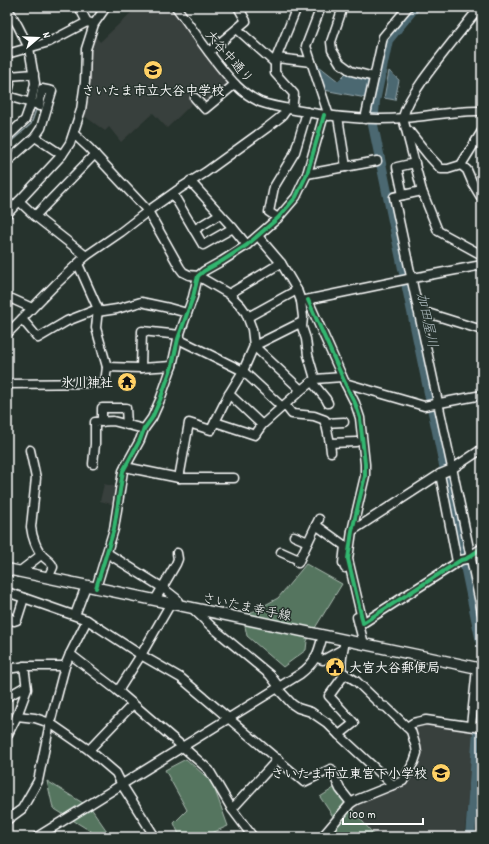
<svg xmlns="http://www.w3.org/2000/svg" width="489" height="844" font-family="Dekko,'Klee One',sans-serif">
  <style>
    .built { fill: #383f3c }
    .green { fill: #54745f; stroke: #aabaaf }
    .water { fill: #4b6871; stroke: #93a4aa }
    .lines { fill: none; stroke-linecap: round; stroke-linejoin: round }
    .stream { stroke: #93a4aa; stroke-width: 1.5 }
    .river { stroke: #4b6871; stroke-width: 10 }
    .minor-casing { stroke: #fff; stroke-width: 11 }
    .major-casing { stroke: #fff; stroke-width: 13 }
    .minor { stroke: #26332d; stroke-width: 8 }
    .major { stroke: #26332d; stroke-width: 10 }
    .cycleway-casing { stroke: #26332d; stroke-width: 6 }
    .cycleway { stroke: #33b770; stroke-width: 4 }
    .labels { text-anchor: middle; stroke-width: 3; stroke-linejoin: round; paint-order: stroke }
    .street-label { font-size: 13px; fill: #fff; stroke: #26332d }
    .poi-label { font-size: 13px; font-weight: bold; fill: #fff; stroke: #26332d; text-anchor: end }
    .water-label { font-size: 14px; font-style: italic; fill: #aebbbf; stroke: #26332d }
  </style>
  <rect width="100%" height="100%" fill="#26332d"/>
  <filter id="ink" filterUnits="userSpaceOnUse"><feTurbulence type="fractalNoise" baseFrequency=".025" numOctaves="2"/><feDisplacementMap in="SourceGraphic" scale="8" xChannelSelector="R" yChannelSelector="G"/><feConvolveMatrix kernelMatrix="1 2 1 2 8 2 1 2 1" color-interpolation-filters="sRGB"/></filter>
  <g filter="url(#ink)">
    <!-- built -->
    <g class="built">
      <polygon points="137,7 171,7 231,85 206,106 195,101 167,128 153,113 121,142 109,127 105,131 83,115 89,55 93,33 100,42"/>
      <polygon points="104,484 117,487 115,505 100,501"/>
      <polygon points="423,723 475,730 464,837 376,837 351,808 359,800 404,783 416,763 413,730 415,725"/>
    </g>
    <!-- green -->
    <g class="green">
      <polygon points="306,564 342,584 307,641 306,650 283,667 247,636 243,617 278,598"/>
      <polygon points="186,759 212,782 228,826 212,833 213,837 180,837 174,823 187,810 165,770"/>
      <polygon points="47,781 91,808 111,837 95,837 92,832 53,808"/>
      <polygon points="337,786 349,802 334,818 320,797"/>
      <polygon points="351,808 376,837 326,837"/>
    </g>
    <!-- water -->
    <g class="water">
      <polygon points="315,63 338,81 347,72 368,79 370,83 366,98 324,90"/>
      <polygon points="389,71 399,80 395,100 384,98"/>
    </g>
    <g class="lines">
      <!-- stream -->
      <g class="stream">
        <polyline points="12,7 17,16"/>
        <polyline points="33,50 40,85 40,88"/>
        <polyline points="7,145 31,124 37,107"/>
      </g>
      <!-- river -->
      <g class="river">
        <polyline points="415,7 388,40 375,101 373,125 482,647"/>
        <polyline points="479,723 482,697"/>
        <polyline points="470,837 478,730"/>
      </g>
      <defs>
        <g id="minor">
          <polyline points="79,7 87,22 91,23"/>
          <path d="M176 7C196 33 214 63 237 86 243 92 252 98 260 102 271 106 283 108 295 110 331 117 367 121 404 118 430 116 456 110 482 111"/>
          <polyline points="321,7 306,46 329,116"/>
          <polyline points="343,7 331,42 332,50 340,63 351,71 374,77"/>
          <path d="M480 7C461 31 441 55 423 80 415 92 406 104 403 118L422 191 438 231 482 255"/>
          <polyline points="237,29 275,63"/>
          <polyline points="209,52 246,21 238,7"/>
          <polyline points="7,54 49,42 87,22"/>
          <polyline points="277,58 311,62"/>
          <polyline points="7,68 10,84 7,96"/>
          <polyline points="9,76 34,74"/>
          <polyline points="7,96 35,104"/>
          <polyline points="195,98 205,109 235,84"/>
          <polyline points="292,109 294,94 275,73 275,61 297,7"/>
          <polyline points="338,117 346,167"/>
          <polyline points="365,119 383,37 408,7"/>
          <polyline points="409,131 429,156 441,169 448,169 461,165 482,131"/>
          <polyline points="74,134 89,148 148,211 180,268 183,272 189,275 198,276 229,294 241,306 246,313 252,329 254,346 243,371 229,394 211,430 189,423 179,478 125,467"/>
          <polyline points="7,137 25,120 31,103 35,83 29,48 18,26 7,7"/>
          <polyline points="35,137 62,155"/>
          <polyline points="7,162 35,137 41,128 52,91 42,89 39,106"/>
          <polyline points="461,165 467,170 473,184 482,199"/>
          <polyline points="307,174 377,161"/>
          <polyline points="190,181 233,228 247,245"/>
          <polyline points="422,191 394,197 463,519 482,613"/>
          <polyline points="173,194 203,245 233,228"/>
          <polyline points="403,195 397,167 415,163"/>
          <polyline points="19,201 35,216 86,256"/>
          <polyline points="7,214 62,155 70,143 81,110 85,82 86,49 94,24 106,7"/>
          <polyline points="35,216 95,154"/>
          <polyline points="278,218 269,212 274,187 295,152 307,112"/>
          <polyline points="194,230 220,214"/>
          <polyline points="258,236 281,263 297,290"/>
          <polyline points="78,264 98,309 96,328 107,367"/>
          <polyline points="229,294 281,263"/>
          <polyline points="12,299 32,308"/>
          <polyline points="308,300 345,383 355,403 360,418 365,464 365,476 352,531 348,559 363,623 461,560 466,559 482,548"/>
          <polyline points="301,301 303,317 302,327 306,339 308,355 315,379 301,390 254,346 302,322"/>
          <polyline points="418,310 482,330"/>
          <polyline points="97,312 117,309 141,302 169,308 187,313"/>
          <polyline points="248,317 297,290 301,301 408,279 482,265"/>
          <polyline points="22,319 38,338 67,321 98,309"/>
          <polyline points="7,334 55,285 86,256 121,232 148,211 182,187 206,172 268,127 282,116 287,109"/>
          <polyline points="178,339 243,371 282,407"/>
          <polyline points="141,368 142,331 180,335"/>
          <polyline points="315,379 342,377"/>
          <polyline points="312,382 326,399 328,403"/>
          <polyline points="345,383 424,406 482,395"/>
          <polyline points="7,384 105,383 107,367 141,368 172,366"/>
          <polyline points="229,394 262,425"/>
          <polyline points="285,405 292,414 314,416 325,420 330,443 331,452"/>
          <polyline points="102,422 102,408 126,408 127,425"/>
          <polyline points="215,422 255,435 262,425 301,390"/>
          <polyline points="325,423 344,422"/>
          <polyline points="330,443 356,442"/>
          <path d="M30 450 36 478 31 527C32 536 36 549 43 556 46 560 52 562 53 567L48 578"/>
          <polyline points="93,464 95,444 95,422 113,421 144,429"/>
          <polyline points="440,474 457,562"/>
          <polyline points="179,478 234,478"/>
          <polyline points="316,525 345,546 343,563 345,568 349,566"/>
          <polyline points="352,531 440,474 452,469 482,449"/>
          <polyline points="294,536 308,542"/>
          <polyline points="281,552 299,560"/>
          <polyline points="107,553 163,588 177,599 179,605"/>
          <polyline points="298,563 319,519"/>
          <polyline points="19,572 41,555"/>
          <polyline points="96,588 114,529 123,471 140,440 144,429 152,418 160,400 172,366 178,339 193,297 198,276 204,271 222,261 247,245 278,218 296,197 307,174 324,115"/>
          <polyline points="7,592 87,620 141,655 181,678 304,782 331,769 340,789 351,803"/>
          <polyline points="155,600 176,564 178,559 177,553"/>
          <polyline points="191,607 212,627 270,675 279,687"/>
          <polyline points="75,615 86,586"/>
          <polyline points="7,616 14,621 17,620 24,598"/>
          <polyline points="357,617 364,644"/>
          <polyline points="70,654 118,691 183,747 209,770 232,809 253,837"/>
          <polyline points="315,657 323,660 343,649"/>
          <polyline points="7,669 27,666 65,666"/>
          <polyline points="277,688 292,704 298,708 311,712 327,723 339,735 391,783 392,785"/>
          <polyline points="118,691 141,655 171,603"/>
          <polyline points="7,697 26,686"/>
          <polyline points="17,716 35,718 50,723 89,750 116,773 122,785 155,837"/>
          <polyline points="471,726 477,668"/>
          <polyline points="407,727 413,723 426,720 482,728"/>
          <polyline points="339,735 354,723 329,696 345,674"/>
          <polyline points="7,736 17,716 27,689 24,666"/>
          <polyline points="89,750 133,704"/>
          <polyline points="232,809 278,759"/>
          <polyline points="7,820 22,809 38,781 50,723 65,666 70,654 87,620"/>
          <path d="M37 837 300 674C316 662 318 654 323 635"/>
          <path d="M322 837 351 803 356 800 403 781 414 762 417 753 416 747 411 731 386 707 382 706 356 681 342 672C340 661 343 651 345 640"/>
        </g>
        <polyline id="major" points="7,569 426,657 482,669"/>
      </defs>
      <!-- minor casing -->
      <use href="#minor" class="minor-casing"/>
      <!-- major casing -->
      <use href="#major" class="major-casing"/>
      <!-- minor -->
      <use href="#minor" class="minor"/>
      <!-- major -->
      <use href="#major" class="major"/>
      <defs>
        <g id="cycleway">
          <polyline points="308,300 345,383 355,403 360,418 365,464 365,476 352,531 348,559 363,623 461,560 466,559 482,548"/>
          <polyline points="96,588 114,529 123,471 140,440 144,429 152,418 160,400 172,366 178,339 193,297 198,276 204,271 222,261 247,245 278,218 296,197 307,174 324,115"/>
        </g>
      </defs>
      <!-- cycleway casing -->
      <use href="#cycleway" class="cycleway-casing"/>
      <!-- cycleway -->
      <use href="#cycleway" class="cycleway"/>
    </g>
  </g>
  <!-- icons -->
  <defs>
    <symbol id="school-disc" viewBox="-11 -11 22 22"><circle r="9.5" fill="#ffd166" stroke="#26332d"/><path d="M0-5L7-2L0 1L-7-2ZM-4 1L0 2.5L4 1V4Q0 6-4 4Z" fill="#111"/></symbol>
    <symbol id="temple-disc" viewBox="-11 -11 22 22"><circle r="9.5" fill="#ffd166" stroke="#26332d"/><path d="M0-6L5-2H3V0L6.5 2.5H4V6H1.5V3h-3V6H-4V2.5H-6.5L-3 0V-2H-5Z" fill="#111"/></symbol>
    <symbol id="civic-disc" viewBox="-11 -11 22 22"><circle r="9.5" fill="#ffd166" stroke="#26332d"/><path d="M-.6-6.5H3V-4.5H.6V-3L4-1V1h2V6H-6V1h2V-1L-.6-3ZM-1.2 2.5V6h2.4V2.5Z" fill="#111"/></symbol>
  </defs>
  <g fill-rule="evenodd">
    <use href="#school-disc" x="142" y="59" width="22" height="22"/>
    <use href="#temple-disc" x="116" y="371" width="22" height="22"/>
    <use href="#civic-disc" x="324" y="656" width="22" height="22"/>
    <use href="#school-disc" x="430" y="762" width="22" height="22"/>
  </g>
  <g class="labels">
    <!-- street labels -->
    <g class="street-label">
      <text transform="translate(230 56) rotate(49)" y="5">大谷中通り</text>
      <text transform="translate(247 606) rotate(12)" y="5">さいたま幸手線</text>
    </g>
    <!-- poi labels -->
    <g class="poi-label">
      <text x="153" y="95" text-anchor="middle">さいたま市立大谷中学校</text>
      <text x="113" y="387">氷川神社</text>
      <text x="349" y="672" text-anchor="start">大宮大谷郵便局</text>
      <text x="427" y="778">さいたま市立東宮下小学校</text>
    </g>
    <!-- water labels -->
    <g class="water-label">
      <text transform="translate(428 320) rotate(78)" y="5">加田屋川</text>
    </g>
  </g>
  <!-- margin -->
  <rect width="489" height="844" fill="none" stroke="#26332d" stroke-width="24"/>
  <rect x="12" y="12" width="465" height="820" fill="none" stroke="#fff" stroke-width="1.5" filter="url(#ink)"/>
  <!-- north arrow -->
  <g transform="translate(38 38) rotate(71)" stroke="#26332d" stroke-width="3" paint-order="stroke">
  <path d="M0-3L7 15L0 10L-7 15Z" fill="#ffffff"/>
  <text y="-6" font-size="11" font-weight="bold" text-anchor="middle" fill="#ffffff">N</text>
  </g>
  <!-- scale -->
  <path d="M343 818v6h80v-6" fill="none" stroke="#ffffff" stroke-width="2"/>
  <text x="349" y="818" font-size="12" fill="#ffffff" stroke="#26332d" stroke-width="3" paint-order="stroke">100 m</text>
</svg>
